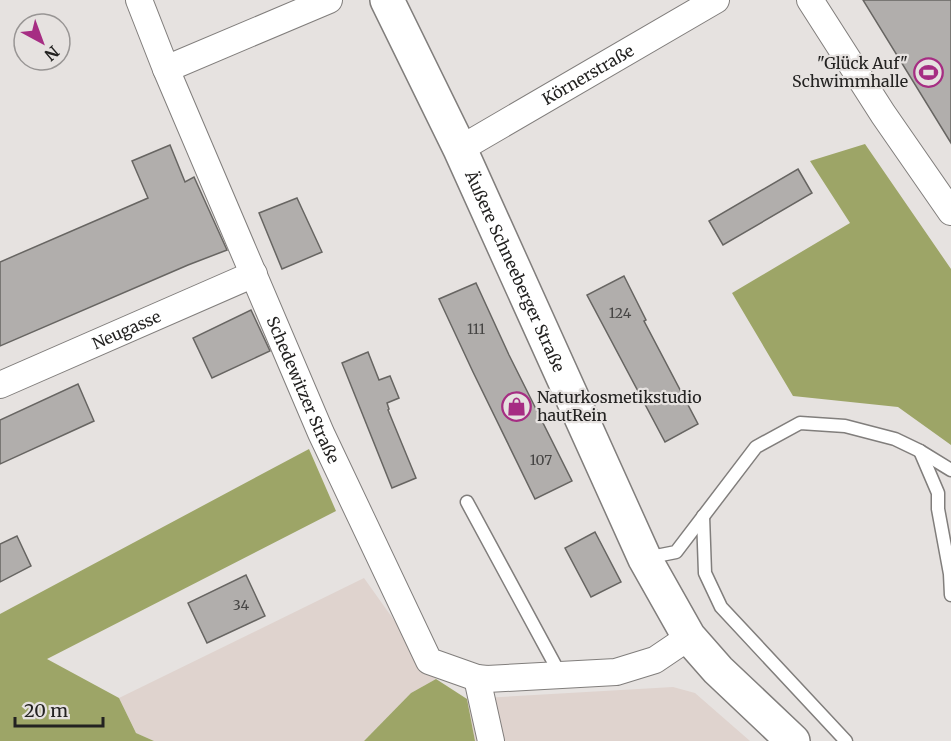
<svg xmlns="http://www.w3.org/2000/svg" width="951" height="741" font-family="Merriweather,serif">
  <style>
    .built { fill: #dfd3ce }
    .forest { fill: #9da567 }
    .building { fill: #b1aeac; stroke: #676562; stroke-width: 1.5 }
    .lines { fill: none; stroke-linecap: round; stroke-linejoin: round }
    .lane-casing { stroke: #817e7c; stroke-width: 15 }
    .street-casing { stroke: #817e7c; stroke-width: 28 }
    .secondary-casing { stroke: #817e7c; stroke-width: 36 }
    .lane { stroke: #fff; stroke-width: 12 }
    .street { stroke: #fff; stroke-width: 26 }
    .secondary { stroke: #fff; stroke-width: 33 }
    .labels { text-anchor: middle; stroke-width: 4.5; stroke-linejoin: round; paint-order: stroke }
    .number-label { font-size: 14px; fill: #464544 }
    .poi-label { font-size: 16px; fill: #232221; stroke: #e6e2e0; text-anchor: end }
    .street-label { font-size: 16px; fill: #232221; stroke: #e6e2e0 }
  </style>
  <rect width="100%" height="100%" fill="#e6e2e0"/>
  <!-- built -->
  <g class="built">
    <polygon points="364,578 436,679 411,693 364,741 154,741 136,733 119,698"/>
    <polygon points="673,687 695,693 750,741 475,741 467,699"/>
  </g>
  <!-- forest -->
  <g class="forest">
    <polygon points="865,144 951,269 951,445 898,407 793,396 732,293 850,223 810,161"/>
    <polygon points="309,449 336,511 47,659 119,698 136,733 154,741 0,741 0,614"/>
    <polygon points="436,679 467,699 475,741 364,741 411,693"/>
  </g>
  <!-- building -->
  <g class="building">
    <polygon points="863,0 951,0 951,143"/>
    <polygon points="170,145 185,182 194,177 227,250 188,265 0,346 0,262 148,198 132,161"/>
    <polygon points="798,169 812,193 723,245 709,221"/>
    <polygon points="297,198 322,252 282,269 259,213"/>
    <polygon points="624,276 646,320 644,321 698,424 665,442 587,295"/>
    <polygon points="476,283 509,355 572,481 535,499 473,372 439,299"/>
    <polygon points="251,310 270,351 212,378 193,338"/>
    <polygon points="368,352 379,380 390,376 399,398 387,403 389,409 388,410 416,478 392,488 342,363"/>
    <polygon points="78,384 94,421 0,464 0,420"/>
    <polygon points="595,532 621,582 591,597 565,548"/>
    <polygon points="17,536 31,566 0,582 0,544"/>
    <polygon points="246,575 265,616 207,643 188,603"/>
  </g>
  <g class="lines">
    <defs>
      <g id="lane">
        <polyline points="920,451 938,493 938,509 950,574 951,595"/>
        <polyline points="467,502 560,674"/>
        <polyline points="703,516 705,573 721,607 846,741"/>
        <polyline points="646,558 676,552 756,447 800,423 845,426 895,439 920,451 951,470"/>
      </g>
      <g id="street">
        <path id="s1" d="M139 0 166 69 321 433 429 661 477 678 487 679 616 672 655 660 689 637"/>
        <polyline points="810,0 883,114 951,212"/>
        <polyline points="166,69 329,0"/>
        <path id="s2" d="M460 149 716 0"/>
        <path id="s3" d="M0 385 254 274"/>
        <polyline points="477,678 491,741"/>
      </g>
      <g id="secondary">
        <path id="s4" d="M387 0 460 149 645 559 689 637 718 670 793 741"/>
      </g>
    </defs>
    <!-- lane casing -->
    <use href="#lane" class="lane-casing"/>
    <!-- street casing -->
    <use href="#street" class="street-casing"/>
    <!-- secondary casing -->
    <use href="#secondary" class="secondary-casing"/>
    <!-- lane -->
    <use href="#lane" class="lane"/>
    <!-- street -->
    <use href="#street" class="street"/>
    <!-- secondary -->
    <use href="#secondary" class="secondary"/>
  </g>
  <!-- icons -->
  <defs>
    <symbol id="stadium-ring" viewBox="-11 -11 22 22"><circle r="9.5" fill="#e6e2e0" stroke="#a62d83" stroke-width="1.5"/><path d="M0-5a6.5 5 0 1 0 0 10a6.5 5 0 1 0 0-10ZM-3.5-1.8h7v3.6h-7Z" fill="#a62d83"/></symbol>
    <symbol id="shop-ring" viewBox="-11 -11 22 22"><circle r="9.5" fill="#e6e2e0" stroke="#a62d83" stroke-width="1.5"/><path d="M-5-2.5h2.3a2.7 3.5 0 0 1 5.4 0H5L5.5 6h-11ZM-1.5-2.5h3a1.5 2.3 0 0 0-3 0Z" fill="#a62d83"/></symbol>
  </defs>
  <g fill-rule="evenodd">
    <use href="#stadium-ring" x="912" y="56" width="33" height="33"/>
    <use href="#shop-ring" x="500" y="390" width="33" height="33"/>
  </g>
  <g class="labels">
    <!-- number labels -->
    <g class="number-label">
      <text x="620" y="318">124</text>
      <text x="476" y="334">111</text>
      <text x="541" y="465">107</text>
      <text x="241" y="610">34</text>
    </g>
    <!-- poi labels -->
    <g class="poi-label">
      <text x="908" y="69">"Glück Auf"<tspan x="908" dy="18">Schwimmhalle</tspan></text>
      <text x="537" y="403" text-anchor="start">Naturkosmetikstudio<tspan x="537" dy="18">hautRein</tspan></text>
    </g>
    <!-- street labels -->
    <g class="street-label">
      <text dy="6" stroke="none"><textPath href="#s2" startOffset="148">Körnerstraße</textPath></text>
      <text dy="6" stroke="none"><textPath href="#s4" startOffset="300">Äußere Schneeberger Straße</textPath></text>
      <text dy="6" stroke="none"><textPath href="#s3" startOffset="138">Neugasse</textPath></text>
      <text dy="6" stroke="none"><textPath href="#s1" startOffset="423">Schedewitzer Straße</textPath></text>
    </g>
  </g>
  <!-- north arrow -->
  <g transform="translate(42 42) rotate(139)"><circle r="28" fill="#e6e2e0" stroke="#989594" stroke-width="1.5"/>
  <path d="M0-4.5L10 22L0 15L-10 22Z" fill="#a62d83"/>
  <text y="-9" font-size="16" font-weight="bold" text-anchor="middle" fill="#232221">N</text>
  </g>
  <!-- scale -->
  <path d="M15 717v9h88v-9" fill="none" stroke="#232221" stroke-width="3"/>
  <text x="24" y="717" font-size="18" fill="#232221" stroke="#e6e2e0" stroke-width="4.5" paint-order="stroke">20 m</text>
</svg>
